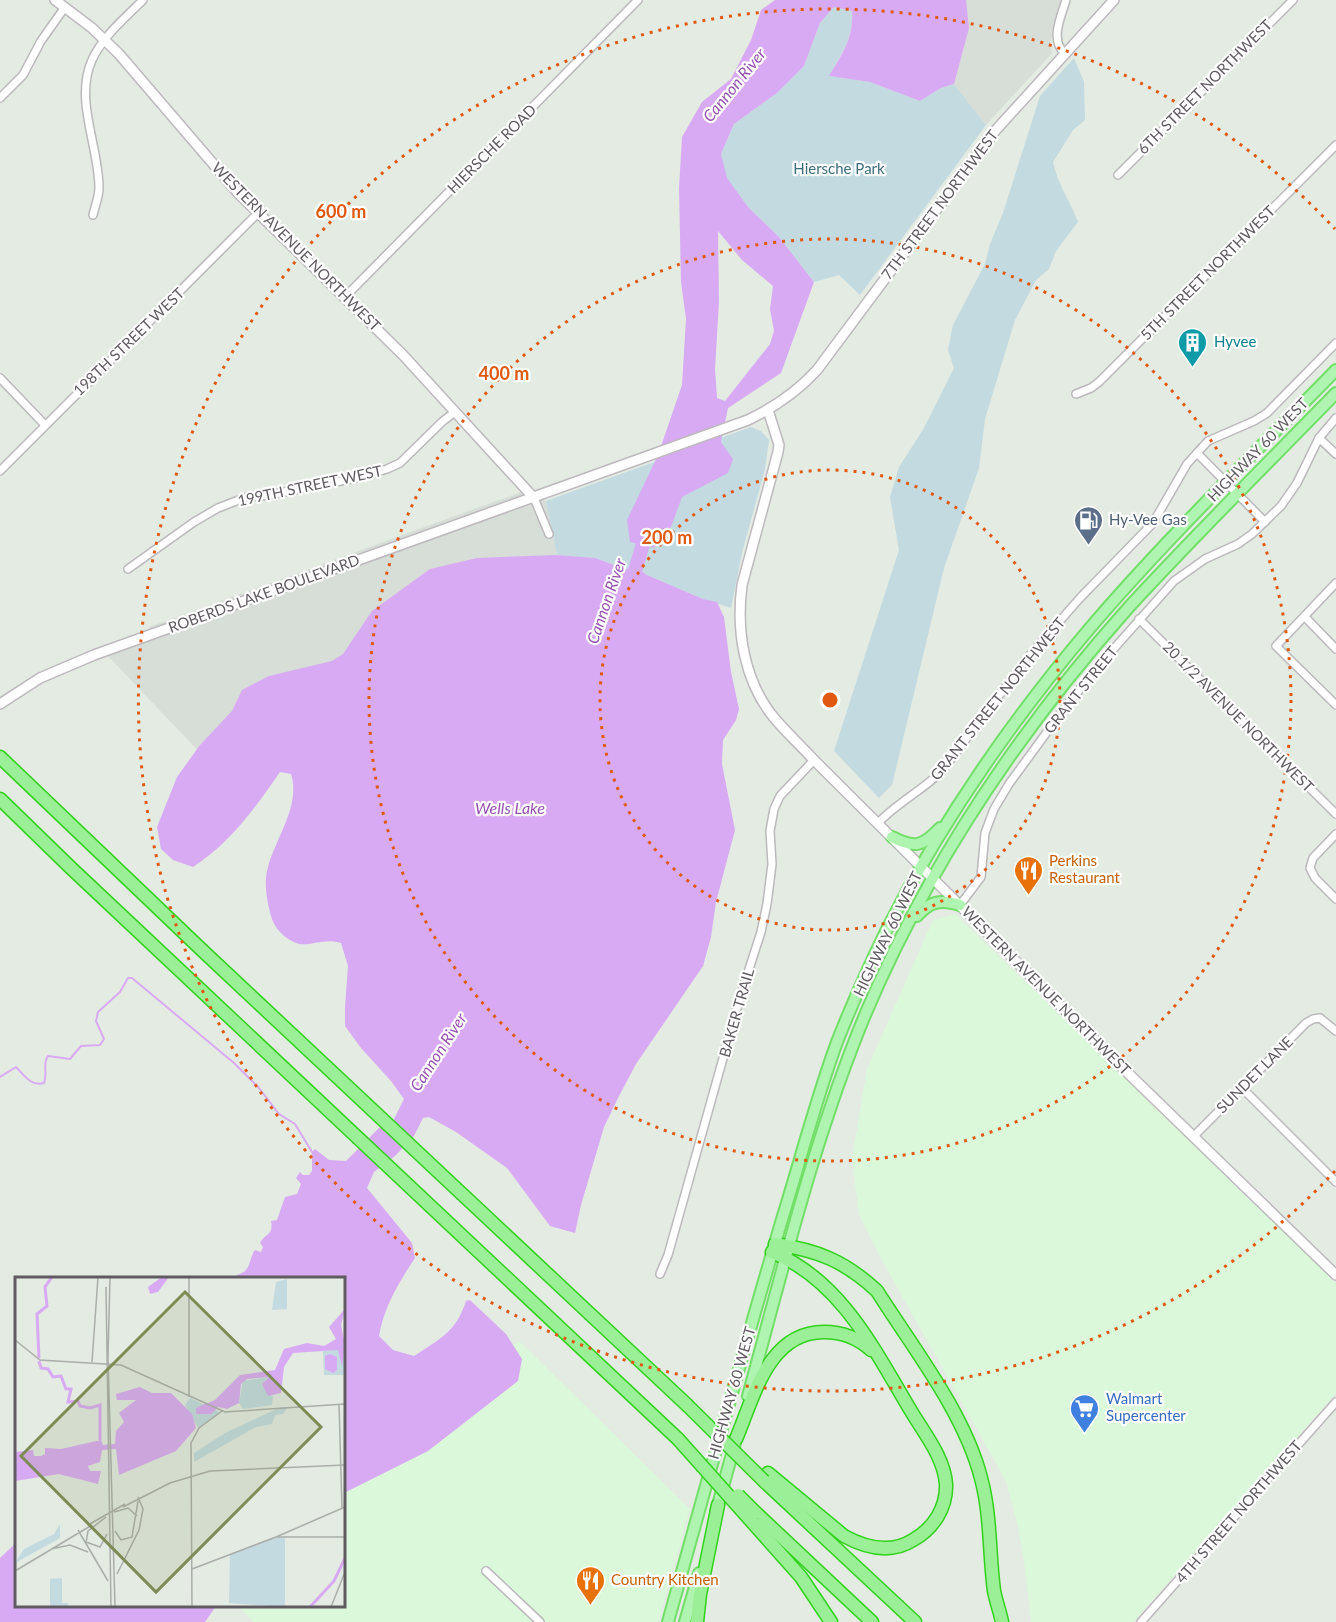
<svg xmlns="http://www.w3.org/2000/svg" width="1336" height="1622" font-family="Lato,sans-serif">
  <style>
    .commercial { fill: #dbf9da }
    .industrial { fill: #d7ddd7 }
    .green { fill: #c2dae0 }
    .water { fill: #d9aaf4; fill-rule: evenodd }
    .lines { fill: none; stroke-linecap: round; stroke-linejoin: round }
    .stream { stroke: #d9aaf4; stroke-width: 2 }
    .river { stroke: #d9aaf4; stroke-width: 14 }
    .street-casing { stroke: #bcb8bd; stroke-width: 10 }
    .secondary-casing { stroke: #beb8bf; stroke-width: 12 }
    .primary-casing { stroke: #72df68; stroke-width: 14 }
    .highway-casing { stroke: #31d21c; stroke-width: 15 }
    .street { stroke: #fff; stroke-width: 7 }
    .secondary { stroke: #fff; stroke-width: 9 }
    .primary { stroke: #aff4b1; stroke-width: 10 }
    .highway { stroke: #9bef96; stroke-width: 12 }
    .highway-bridge-casing { stroke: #31d21c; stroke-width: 15; stroke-linecap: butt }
    .highway-bridge { stroke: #9bef96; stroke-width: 12 }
    .ring { fill: none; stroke: #e15910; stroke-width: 3; stroke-dasharray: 3 6 }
    .labels { text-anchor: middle; stroke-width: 4.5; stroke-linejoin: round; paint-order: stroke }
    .street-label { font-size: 15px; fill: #605b61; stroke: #fff }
    .park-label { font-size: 15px; fill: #3e6d7c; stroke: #fff }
    .culture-label { font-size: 15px; fill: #0d838f; stroke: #fff; text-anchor: start }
    .service-label { font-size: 15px; fill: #4e5e75; stroke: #fff; text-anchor: start }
    .food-label { font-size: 15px; fill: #c56008; stroke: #fff; text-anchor: start }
    .shop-label { font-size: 15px; fill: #366cbe; stroke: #fff; text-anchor: start }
    .water-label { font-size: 16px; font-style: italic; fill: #9751b3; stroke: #fff }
    .inset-river { fill: none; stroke: #d9aaf4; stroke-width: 3 }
    .inset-road { fill: none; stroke: #abadaa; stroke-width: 1.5 }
    .view { fill: #7e8b54; fill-opacity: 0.15; stroke: #7e8b54; stroke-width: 3 }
    .inset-edge { fill: none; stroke: #605b61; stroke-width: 3 }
    .centre { fill: #e15910; stroke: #fff; stroke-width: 3 }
    .ring-label { font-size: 18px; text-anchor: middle; font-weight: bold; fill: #e15910; stroke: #fff; stroke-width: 4.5; stroke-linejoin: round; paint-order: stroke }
  </style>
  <rect width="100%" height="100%" fill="#e3ebe2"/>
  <!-- commercial -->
  <g class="commercial">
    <polygon points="955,914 1336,1282 1336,1393 1133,1622 1031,1622 1025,1568 1018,1526 1006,1481 883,1262 859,1215 852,1159 867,1069 933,920"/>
    <polygon points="520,1342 690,1509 658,1622 254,1622 238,1606 344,1606 344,1437 380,1399"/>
  </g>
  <!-- industrial -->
  <g class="industrial">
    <polygon points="946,0 1062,0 1050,44 1052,53 986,125 954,84 956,12"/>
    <polygon points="521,492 546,501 557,555 206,759 108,656 153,640 149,627"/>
  </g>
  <!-- green -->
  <g class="green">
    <path d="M834 7 852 11C854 40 841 52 830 76L870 82 920 101 941 88 954 84 986 125 860 295 839 275 814 282 779 237 748 207 726 178 721 154 734 124 777 93 804 66 820 23Z"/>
    <path d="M1074 58 1084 82 1085 120 1073 130 1053 162C1058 185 1070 201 1078 222L1056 251 1049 269 1036 280 1015 320 985 419 979 468 944 568 892 785 879 798 834 751 899 550 890 497 899 467 924 428 954 368 948 350 953 325 985 264 990 244 1003 213 1040 96Z"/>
    <polygon points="751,427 761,431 769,440 765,469 742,553 731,608 703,599 647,575 637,568 625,569 594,558 557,555 546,501"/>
  </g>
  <!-- water -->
  <g class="water">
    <path d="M775 0H966L969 28 954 84 941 88 920 101 870 82 829 76C842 54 854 38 852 11L834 7 820 23 804 66 777 93 734 124 721 154 727 178 748 207 779 237 814 282 781 373 728 408 721 442 733 459 728 473 682 497 671 527 654 548 630 542 627 520 658 455 682 385 686 319 681 282 679 188 682 137 702 102 731 79 751 40 761 10ZM718 231 742 260 773 286 770 309 774 331 770 344 725 401 717 398 715 369 719 302Z"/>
    <path d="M557 555 595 558 625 569 637 568 647 575 703 599 717 602 724 617 731 672 739 709 736 720 723 740 722 764 735 830 716 902 711 937 703 966 636 1064 619 1096 604 1127 581 1205 575 1233 550 1226 507 1168 456 1132 429 1117 423 1118 414 1136 395 1156 374 1172 367 1188 412 1243 415 1258C399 1282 384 1307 379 1336L393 1350 414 1356C440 1339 456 1332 466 1301L470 1300 506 1334 522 1359 518 1381 428 1451 344 1493V1278H236L237 1275C252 1271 248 1260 255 1250L261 1252 263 1247 260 1243C265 1233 274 1236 271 1221L277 1220 285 1197 297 1194 301 1184 296 1178 300 1172 303 1175H309L312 1171V1152L315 1149 329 1160 346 1161 386 1121 391 1125 404 1099 391 1081 361 1048 345 1026V1007L348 966 341 943C324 937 307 948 296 943 280 936 272 925 269 908 266 895 264 880 268 867 276 837 301 805 291 774L280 772C256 807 229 844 193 867L173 860 161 849 157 827 177 777 200 745 232 711 242 690 269 676 332 661 343 654 372 611 430 569 477 558Z"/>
    <polygon points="16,1543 16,1606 216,1606 205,1622 0,1622 0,1558"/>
  </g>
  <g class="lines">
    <!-- stream -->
    <path class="stream" d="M0 1077 16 1067C24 1075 31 1087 44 1083 48 1074 42 1063 48 1056L70 1059 81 1046 100 1045 104 1039 96 1021 98 1012 120 992 128 978H132L234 1063 259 1088 279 1114 295 1124 312 1152"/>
    <!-- river -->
    <polyline class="river" points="631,584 643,544 651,529"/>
    <defs>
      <g id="street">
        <path d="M1064 53C1050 39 1061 17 1066 0"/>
        <polyline points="0,98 23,75 41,41 65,7"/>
        <polyline points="1118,175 1293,0"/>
        <path d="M93 215C95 206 99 197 99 188 99 146 74 100 92 60 103 36 125 18 143 0"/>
        <polyline points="345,297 638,0"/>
        <polyline points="0,378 45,425"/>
        <polyline points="1076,394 1091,388 1099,382 1336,145"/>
        <polyline points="1319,438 1336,454"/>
        <polyline points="1197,453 1265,522"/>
        <polyline points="0,471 258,213"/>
        <polyline points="534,498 549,534"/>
        <polyline points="128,569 194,522 218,508 244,498 269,495 356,478 387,469 400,463 443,421 455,412"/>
        <polyline points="1336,583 1276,646 1336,705"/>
        <polyline points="1305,617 1336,649"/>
        <polyline points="1139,619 1336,814"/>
        <path d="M878 823C897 803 921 791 941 772L1029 656 1080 598 1153 523 1187 464 1197 453 1208 441 1254 421 1267 413 1336 343"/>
        <polyline points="1336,834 1313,858 1310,868 1315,878 1336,899"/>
        <polyline points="960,905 981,877 985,833 994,809 1009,784 1066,706 1102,662 1174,581 1205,559 1238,544 1252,534 1281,506 1297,483 1319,438 1336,418"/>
        <polyline points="1242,1088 1336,1182"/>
        <polyline points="1193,1137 1306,1023 1313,1019 1320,1018 1336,1031"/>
        <polyline points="660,1274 668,1255 741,994 761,932 767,904 772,864 770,831 774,809 780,796 814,760"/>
        <polyline points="486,1571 540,1622"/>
        <polyline points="1141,1622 1336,1402"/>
      </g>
      <g id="secondary">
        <polyline points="55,0 92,28 119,54 239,194 403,355 534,498"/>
        <path d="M768 410 779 445 778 452 742 585C736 631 744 683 776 720 788 734 801 746 814 760L1132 1077 1336 1275"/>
        <path d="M0 704 40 678 94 655 748 420C775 407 797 392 817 370L995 131 1114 0"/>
      </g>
      <g id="primary">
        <path d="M892 837C915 849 923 846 940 828"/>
        <path d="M917 916C930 901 941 899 960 905"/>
        <path d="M748 1396C783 1269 814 1138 865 1015 928 866 1021 728 1129 607 1196 534 1267 464 1336 393"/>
        <polyline points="716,1512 735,1443"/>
        <path d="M668 1622C706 1486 743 1351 783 1216 801 1158 816 1099 837 1042 852 1004 869 966 887 929 942 821 1012 720 1090 628 1167 538 1253 455 1336 370"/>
        <polyline points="685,1622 699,1573"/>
      </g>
      <g id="highway">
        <polyline points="0,757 204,952 687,1405"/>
        <polyline points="0,799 71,868 678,1439"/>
        <path d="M775 1244C817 1250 845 1261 877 1291 913 1348 964 1412 981 1478 991 1515 989 1553 994 1591 996 1601 1000 1612 1002 1622"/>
        <path d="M736 1439C754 1397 768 1332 824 1332 842 1332 858 1338 871 1350"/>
        <path d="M768 1473 844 1536C866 1548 891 1554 913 1540 933 1529 947 1508 946 1484 944 1457 924 1433 911 1411 875 1351 841 1280 772 1252"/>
        <polyline points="764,1481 915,1622"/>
        <polyline points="756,1513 872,1622"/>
        <polyline points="753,1523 801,1577 831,1622"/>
        <polyline points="697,1622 700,1594 718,1505"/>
      </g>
    </defs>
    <!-- street casing -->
    <use href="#street" class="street-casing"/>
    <!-- secondary casing -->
    <use href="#secondary" class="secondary-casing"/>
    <!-- primary casing -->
    <use href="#primary" class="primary-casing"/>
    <!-- highway casing -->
    <use href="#highway" class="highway-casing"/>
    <!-- street -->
    <use href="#street" class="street"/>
    <!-- secondary -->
    <use href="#secondary" class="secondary"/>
    <!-- primary -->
    <use href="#primary" class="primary"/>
    <!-- highway -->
    <use href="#highway" class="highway"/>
    <defs>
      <g id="highway-bridge">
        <polyline points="687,1405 764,1481"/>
        <polyline points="678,1439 753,1523"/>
        <polyline points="738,1495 756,1513"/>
      </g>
    </defs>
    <!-- highway-bridge casing -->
    <use href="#highway-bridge" class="highway-bridge-casing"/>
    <!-- highway-bridge -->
    <use href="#highway-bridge" class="highway-bridge"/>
  </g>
  <!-- distance rings -->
  <g class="ring">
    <circle cx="830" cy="700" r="230"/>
    <circle cx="830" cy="700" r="461"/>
    <path d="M1335 1171A691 691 0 1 1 1335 229"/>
  </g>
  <!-- icons -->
  <defs>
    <symbol id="building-pin" viewBox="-11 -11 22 30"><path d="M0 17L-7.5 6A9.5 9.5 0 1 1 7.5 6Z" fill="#0f9aa8" stroke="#fff"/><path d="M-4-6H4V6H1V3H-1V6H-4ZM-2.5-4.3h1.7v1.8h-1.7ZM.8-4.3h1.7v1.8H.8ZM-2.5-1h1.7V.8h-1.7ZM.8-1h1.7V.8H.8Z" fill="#fff"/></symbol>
    <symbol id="fuel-pin" viewBox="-11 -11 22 30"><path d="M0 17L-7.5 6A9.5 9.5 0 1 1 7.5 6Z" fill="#5c6f8a" stroke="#fff"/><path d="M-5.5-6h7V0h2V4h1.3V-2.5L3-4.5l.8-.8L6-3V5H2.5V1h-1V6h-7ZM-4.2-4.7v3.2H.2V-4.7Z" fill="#fff"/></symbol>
    <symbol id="restaurant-pin" viewBox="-11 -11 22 30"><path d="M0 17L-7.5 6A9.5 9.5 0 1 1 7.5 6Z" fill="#e8710a" stroke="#fff"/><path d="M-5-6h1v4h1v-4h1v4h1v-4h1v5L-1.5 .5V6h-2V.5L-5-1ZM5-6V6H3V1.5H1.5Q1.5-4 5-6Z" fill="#fff"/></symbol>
    <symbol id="supermarket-pin" viewBox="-11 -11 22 30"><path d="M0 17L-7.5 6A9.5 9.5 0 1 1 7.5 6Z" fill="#3f7fe0" stroke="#fff"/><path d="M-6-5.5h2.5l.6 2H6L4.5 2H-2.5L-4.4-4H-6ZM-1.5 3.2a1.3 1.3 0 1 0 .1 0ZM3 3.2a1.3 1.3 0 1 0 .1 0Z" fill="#fff"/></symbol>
  </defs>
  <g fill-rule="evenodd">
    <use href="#building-pin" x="1176" y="326" width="33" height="45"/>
    <use href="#fuel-pin" x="1072" y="504" width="33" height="45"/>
    <use href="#restaurant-pin" x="1012" y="854" width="33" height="45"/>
    <use href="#supermarket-pin" x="1068" y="1392" width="33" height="45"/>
    <use href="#restaurant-pin" x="574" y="1564" width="33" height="45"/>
  </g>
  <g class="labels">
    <!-- street labels -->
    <g class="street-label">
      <text transform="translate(1205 87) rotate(-45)" y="5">6TH STREET NORTHWEST</text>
      <text transform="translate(492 149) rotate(-45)" y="5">HIERSCHE ROAD</text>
      <text transform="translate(940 205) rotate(-53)" y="5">7TH STREET NORTHWEST</text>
      <text transform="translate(296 247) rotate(45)" y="5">WESTERN AVENUE NORTHWEST</text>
      <text transform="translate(1208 273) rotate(-45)" y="5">5TH STREET NORTHWEST</text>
      <text transform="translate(129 342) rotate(-44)" y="5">198TH STREET WEST</text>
      <text transform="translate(1258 450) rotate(-46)" y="5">HIGHWAY 60 WEST</text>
      <text transform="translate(310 486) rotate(-12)" y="5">199TH STREET WEST</text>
      <text transform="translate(264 594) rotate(-20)" y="5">ROBERDS LAKE BOULEVARD</text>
      <text transform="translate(1081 690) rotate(-51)" y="5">GRANT STREET</text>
      <text transform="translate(998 699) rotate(-51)" y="5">GRANT STREET NORTHWEST</text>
      <text transform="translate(1238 717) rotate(45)" y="5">20 1/2 AVENUE NORTHWEST</text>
      <text transform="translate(888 934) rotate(-64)" y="5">HIGHWAY 60 WEST</text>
      <text transform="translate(1046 991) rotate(45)" y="5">WESTERN AVENUE NORTHWEST</text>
      <text transform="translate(737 1013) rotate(-74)" y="5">BAKER TRAIL</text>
      <text transform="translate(1255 1075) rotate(-45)" y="5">SUNDET LANE</text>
      <text transform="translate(732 1393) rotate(-74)" y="5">HIGHWAY 60 WEST</text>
      <text transform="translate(1239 1512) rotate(-49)" y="5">4TH STREET NORTHWEST</text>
    </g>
    <!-- park labels -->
    <g class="park-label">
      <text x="839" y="174">Hiersche Park</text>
    </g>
    <!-- culture labels -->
    <g class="culture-label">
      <text x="1214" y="347">Hyvee</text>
    </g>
    <!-- service labels -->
    <g class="service-label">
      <text x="1109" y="525">Hy-Vee Gas</text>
    </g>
    <!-- food labels -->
    <g class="food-label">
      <text x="1049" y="866">Perkins<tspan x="1049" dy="17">Restaurant</tspan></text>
      <text x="611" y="1585">Country Kitchen</text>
    </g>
    <!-- shop labels -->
    <g class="shop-label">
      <text x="1106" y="1404">Walmart<tspan x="1106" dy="17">Supercenter</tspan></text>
    </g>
    <!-- water labels -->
    <g class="water-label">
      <text transform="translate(734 85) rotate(-51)" y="6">Cannon River</text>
      <text transform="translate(606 601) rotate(-71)" y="6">Cannon River</text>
      <text x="510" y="814">Wells Lake</text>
      <text transform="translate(438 1052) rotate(-57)" y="6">Cannon River</text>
    </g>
  </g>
  <!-- overview -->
  <g transform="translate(15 1277)">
    <rect width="330" height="330" fill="#e3ebe2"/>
    <path d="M272 2V32L257 33 261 5ZM330 72V98H309L308 74ZM254 100 247 107 258 120 257 128 228 132 224 126 228 104ZM175 121 203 134 204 136 183 151 170 128ZM266 130H273L268 137 260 138 257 147 241 150 179 185V176L210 156ZM45 247V261L0 286 9 272 39 257ZM256 261H270V330L214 326 215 278ZM47 301V326H53V330H35V302Z" fill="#c2dae0"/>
    <path d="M147 0H154L143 15 135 17 133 10ZM330 32 326 48 330 67 327 89 323 73 278 76 269 90 266 116 253 119 247 107 254 100 232 102 226 107 224 126 212 132 203 130 196 137H181V131L200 123 225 98 260 93 269 72 292 66 309 69 321 62 314 50ZM315 77 322 80V93L318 96 310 92V79ZM125 110 137 116H156L177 137 181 151 161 174 104 198 101 172 87 173 85 185 73 189 75 194H86L83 207 44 197 0 204V175L18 173 19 179H26L30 177V171L46 172 86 163 88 168 100 167 101 154 109 145 104 136 121 123H102L101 117Z" fill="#d9aaf4"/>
    <path class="inset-river" d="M24 81 22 37 32 29 30 10 37 0M24 84 26 91 33 92 38 100 46 99 51 112H56L53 125 63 124 65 129 75 131 85 128V163M295 330 319 304 330 281"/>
    <path class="inset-road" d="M95 0 93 80 100 330M91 10 96 330M0 63 25 83 106 88 210 135 330 127M77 85 83 0M174 120V0M324 127 327 231M108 230 155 206 195 194 330 188M330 230 261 260H330M99 235 113 231 122 239M73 248 110 227M63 253 93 304M100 254 106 263 117 260 123 224M71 265 85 270 92 257M71 266 73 254 91 240M36 272 55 268 73 275M177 292 261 260M0 294 77 248M102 297 124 253 128 232 123 220M177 330 176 166 184 151 207 134M316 330 330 295"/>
    <path class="view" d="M170 15 306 150 141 315 6 179Z"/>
    <rect width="330" height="330" class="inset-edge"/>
  </g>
  <circle cx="830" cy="700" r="9" class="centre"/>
  <g class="ring-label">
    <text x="341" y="218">600 m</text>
    <text x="504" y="380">400 m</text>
    <text x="667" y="544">200 m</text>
  </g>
</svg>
